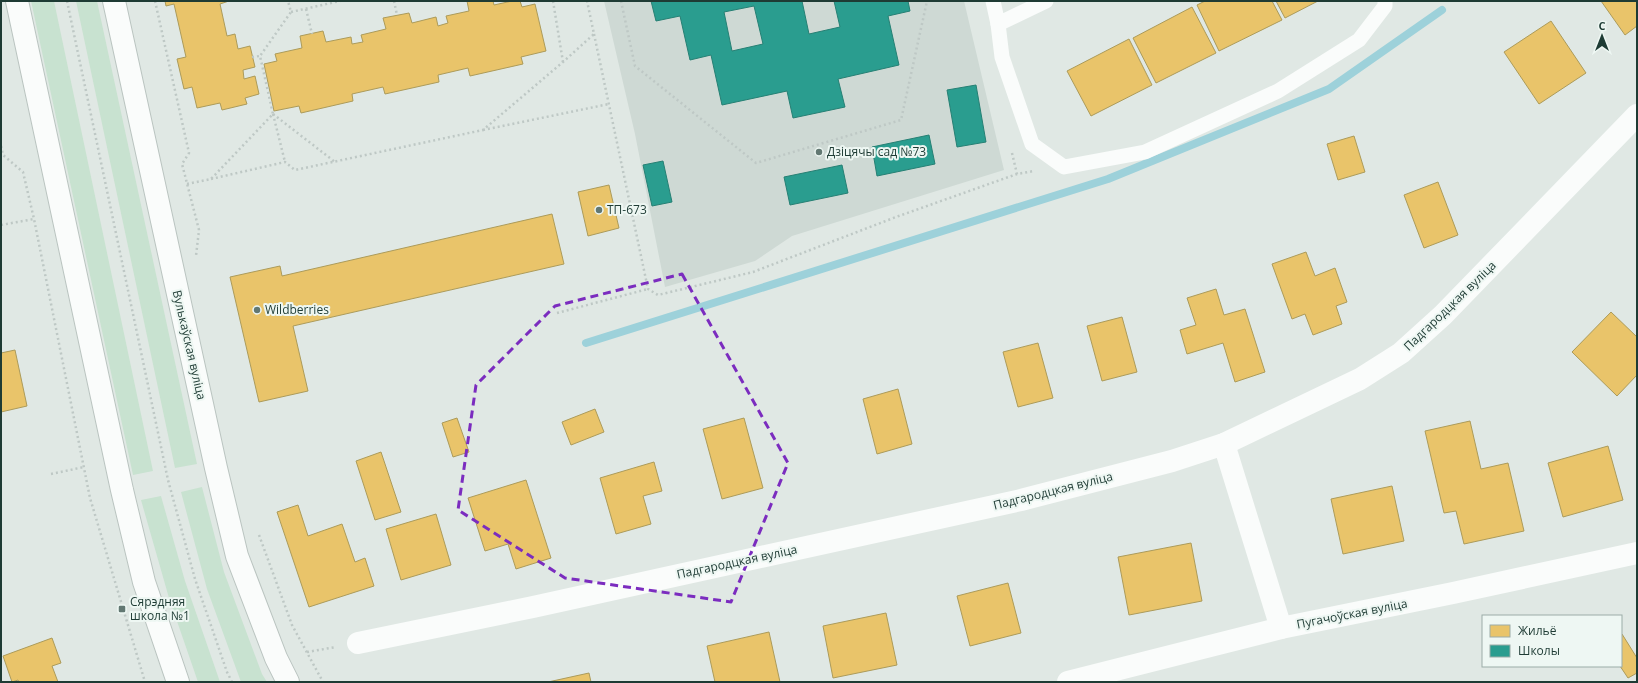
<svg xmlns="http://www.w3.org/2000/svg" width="1638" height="683" font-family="'Open Sans',sans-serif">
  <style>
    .built { fill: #ced9d4 }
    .green { fill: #c8e2d0 }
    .homes { fill: #e9c46a; stroke: #ac9b5a }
    .schools { fill: #2a9d8f; stroke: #268074; fill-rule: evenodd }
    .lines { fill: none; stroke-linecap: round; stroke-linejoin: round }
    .stream { stroke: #9dd1da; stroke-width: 8 }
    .secondary-casing { stroke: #bac4c0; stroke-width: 24 }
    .path { stroke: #bec8c5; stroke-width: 2.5; stroke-dasharray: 2 3; stroke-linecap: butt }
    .lane { stroke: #fafcfb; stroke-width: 15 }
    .street { stroke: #fafcfb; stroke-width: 22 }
    .secondary { stroke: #fafcfb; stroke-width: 22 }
    .marked { fill: none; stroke: #7b2cbf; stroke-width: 3; stroke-dasharray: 8 5; stroke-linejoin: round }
    .poi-dot { fill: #627872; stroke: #eef7f3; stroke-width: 1.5 }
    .labels { text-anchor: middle; stroke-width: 4; stroke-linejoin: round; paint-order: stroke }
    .poi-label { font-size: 12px; fill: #1e3b34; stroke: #eef7f3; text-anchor: start }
    .street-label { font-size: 12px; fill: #1e3b34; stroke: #eef7f3 }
  </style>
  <rect width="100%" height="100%" fill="#e0e8e4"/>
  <!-- built -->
  <polygon class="built" points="604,1 964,1 1004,170 792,236 755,261 665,287 635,134"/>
  <!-- green -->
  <g class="green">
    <polygon points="31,1 54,1 153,471 133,475"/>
    <polygon points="76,1 97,1 197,464 175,468"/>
    <polygon points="202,487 224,572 262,674 267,682 241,682 207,589 181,492"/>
    <polygon points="161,496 185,581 220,682 198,682 169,598 141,500"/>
  </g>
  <!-- homes -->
  <g class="homes">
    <polygon points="165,1 229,1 220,4 227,36 235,34 238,49 250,46 255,67 243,70 244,79 255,76 259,94 245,98 247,104 222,110 220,103 197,108 192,87 184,89 177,59 186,57 174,4 166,6"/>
    <polygon points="467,1 493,1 494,5 512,1 520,1 522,7 535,4 546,51 521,57 523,64 470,76 468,68 438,75 439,82 385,94 383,87 352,94 353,101 301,113 299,106 274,111 264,64 277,61 275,54 302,48 300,36 323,31 326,42 351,37 352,44 363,42 361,35 386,29 383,18 409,13 412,23 436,17 438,26 448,23 446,16 469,11"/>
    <polygon points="1205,1 1272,1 1282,20 1219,51 1197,5"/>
    <polygon points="1276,1 1318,1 1285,18"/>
    <polygon points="1601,1 1637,1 1637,26 1625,35"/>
    <polygon points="1192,7 1216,53 1156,83 1133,38"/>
    <polygon points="1551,21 1586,73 1539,104 1504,52"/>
    <polygon points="1129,39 1152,85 1091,116 1067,71"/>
    <polygon points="1354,136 1365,172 1338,180 1327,144"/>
    <polygon points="1438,182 1458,235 1424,248 1404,195"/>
    <polygon points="609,185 619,228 588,236 578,192"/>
    <polygon points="552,214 564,264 293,326 308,391 259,402 230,277 280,266 282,276"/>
    <polygon points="1306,252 1315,276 1335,268 1347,302 1336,306 1342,324 1313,335 1305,314 1292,319 1272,264"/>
    <polygon points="1216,289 1224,315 1245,309 1265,372 1235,382 1223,343 1187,354 1180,330 1196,325 1187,298"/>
    <polygon points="1611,312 1637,337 1637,375 1617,396 1572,352"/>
    <polygon points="1122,317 1137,372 1102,381 1087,326"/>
    <polygon points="1038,343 1053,398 1018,407 1003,352"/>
    <polygon points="15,350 27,406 1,412 1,353"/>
    <polygon points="898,389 912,444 877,454 863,399"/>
    <polygon points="595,409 604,432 571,445 562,422"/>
    <polygon points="457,418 469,452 453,457 442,423"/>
    <polygon points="744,418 763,488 722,499 703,429"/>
    <polygon points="1470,421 1481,469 1508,463 1524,531 1464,544 1456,511 1444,513 1425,431"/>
    <polygon points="1608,446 1623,500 1563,517 1548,463"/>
    <polygon points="381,452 401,512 375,520 356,461"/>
    <polygon points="654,462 662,491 643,496 651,524 616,534 600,478"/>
    <polygon points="526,480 551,558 516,569 508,544 485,551 468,498"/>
    <polygon points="1392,486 1404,541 1343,554 1331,499"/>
    <polygon points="298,505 308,536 342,524 355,562 365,558 374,586 309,607 277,512"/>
    <polygon points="436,514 451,565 401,580 386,529"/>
    <polygon points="1191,543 1202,601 1129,615 1118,557"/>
    <polygon points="1008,583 1021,633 970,646 957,596"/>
    <polygon points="886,613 897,665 833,678 823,626"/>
    <polygon points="769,632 780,682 715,682 707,646"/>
    <polygon points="1622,634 1637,658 1637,673 1628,678 1620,666 1621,635"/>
    <polygon points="52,638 61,663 52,666 58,682 19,682 18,680 12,682 3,656"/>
    <polygon points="589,673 591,682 548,682"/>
  </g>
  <!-- schools -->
  <g class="schools">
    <path d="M651 1H802L809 34 840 27 834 1H908L910 11 888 16 899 65 838 79 845 107 793 118 787 91 722 105 711 55 690 60 680 16 656 21ZM754 6 763 44 732 51 724 12Z"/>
    <polygon points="976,85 986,142 957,147 947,90"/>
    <polygon points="929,135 935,164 877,176 872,147"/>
    <polygon points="663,161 672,202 652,206 643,165"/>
    <polygon points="842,165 848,193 790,205 784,177"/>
  </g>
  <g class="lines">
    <!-- stream -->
    <polyline class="stream" points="586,343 1108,179 1329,89 1442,10"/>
    <defs>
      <g id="secondary">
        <polyline points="17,1 122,490 144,582 178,682"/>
        <polyline points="114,1 216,468 237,556 276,658 288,682"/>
      </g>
    </defs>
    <!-- secondary casing -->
    <use href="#secondary" class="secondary-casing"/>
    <!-- path -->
    <g class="path">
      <polyline points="67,1 168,480 195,579 227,672 232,682"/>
      <polyline points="155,1 189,153 182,164 199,230 196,256"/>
      <polyline points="394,1 397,15"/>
      <polyline points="553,1 563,62"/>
      <polyline points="621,1 635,66 756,163 901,120 927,1"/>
      <polyline points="306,9 312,34"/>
      <polyline points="291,12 340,1"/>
      <polyline points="594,34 648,289 658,295 753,272 896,217 1017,174 1034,171"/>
      <polyline points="252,57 260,56"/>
      <polyline points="273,114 335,162"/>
      <polyline points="273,114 285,162"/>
      <polyline points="483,130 609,104"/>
      <polyline points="1,146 3,155 23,172 34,219 90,498 145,682"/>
      <polyline points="1012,153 1017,174"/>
      <polyline points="211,179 285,162 295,170 483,130 563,62 594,34 587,1"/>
      <polyline points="187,184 211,179 273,114 260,56 291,12 288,1"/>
      <polyline points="1,225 34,219"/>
      <polyline points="557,313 648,289"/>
      <polyline points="51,474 84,467"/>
      <polyline points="259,535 292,625 323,682"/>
      <polyline points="307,652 336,647"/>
    </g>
    <!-- lane -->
    <g class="lane">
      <polyline points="993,1 998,24 1046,1"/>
      <polyline points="998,24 1002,57 1032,144 1064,167 1145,152 1278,91 1359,40 1385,6 1385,1"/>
    </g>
    <!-- street -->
    <g class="street">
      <polyline points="1224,444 1281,628"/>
      <polyline points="358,643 533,607 1021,500 1172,461 1224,444 1360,379 1401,353 1443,315 1637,115"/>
      <polyline points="1068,682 1281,628 1453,593 1637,553"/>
    </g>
    <!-- secondary -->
    <use href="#secondary" class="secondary"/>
  </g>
  <!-- marked area -->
  <path class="marked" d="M682 274 788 463 731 602 565 578 458 510 476 385 555 306Z"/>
  <!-- markers -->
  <g class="poi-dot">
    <circle cx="819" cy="152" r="4"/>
    <circle cx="599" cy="210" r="4"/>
    <circle cx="257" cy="310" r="4"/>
    <rect x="118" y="605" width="8" height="8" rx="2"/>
  </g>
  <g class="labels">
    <!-- poi labels -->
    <g class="poi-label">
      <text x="827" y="156">Дзіцячы сад №73</text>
      <text x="607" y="214">ТП-673</text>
      <text x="265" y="314">Wildberries</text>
      <text x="130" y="606">Сярэдняя<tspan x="130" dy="14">школа №1</tspan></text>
    </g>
    <!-- street labels -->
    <g class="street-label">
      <text transform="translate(1450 306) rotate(-44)" y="4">Падгародцкая вуліца</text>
      <text transform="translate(189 345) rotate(77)" y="4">Вулькаўская вуліца</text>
      <text transform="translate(1053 491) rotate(-14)" y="4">Падгародцкая вуліца</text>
      <text transform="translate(737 562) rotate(-12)" y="4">Падгародцкая вуліца</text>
      <text transform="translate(1352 614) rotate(-11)" y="4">Пугачоўская вуліца</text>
    </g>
  </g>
  <!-- border -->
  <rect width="1638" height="683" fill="none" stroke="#1e3b34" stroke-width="4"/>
  <!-- legend -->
  <rect x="1482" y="615" width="140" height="52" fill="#eef7f3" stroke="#9baca7"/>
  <rect x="1490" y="625" width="20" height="12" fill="#e9c46a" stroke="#9baca7"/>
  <text x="1518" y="635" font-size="12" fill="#1e3b34">Жильё</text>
  <rect x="1490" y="645" width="20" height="12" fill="#2a9d8f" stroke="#9baca7"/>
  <text x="1518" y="655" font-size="12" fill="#1e3b34">Школы</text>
  <!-- north arrow -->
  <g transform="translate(1602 36)" stroke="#eef7f3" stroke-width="3" paint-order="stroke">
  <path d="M0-3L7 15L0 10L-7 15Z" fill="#1e3b34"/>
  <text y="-6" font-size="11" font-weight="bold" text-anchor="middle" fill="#1e3b34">С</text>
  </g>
</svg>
